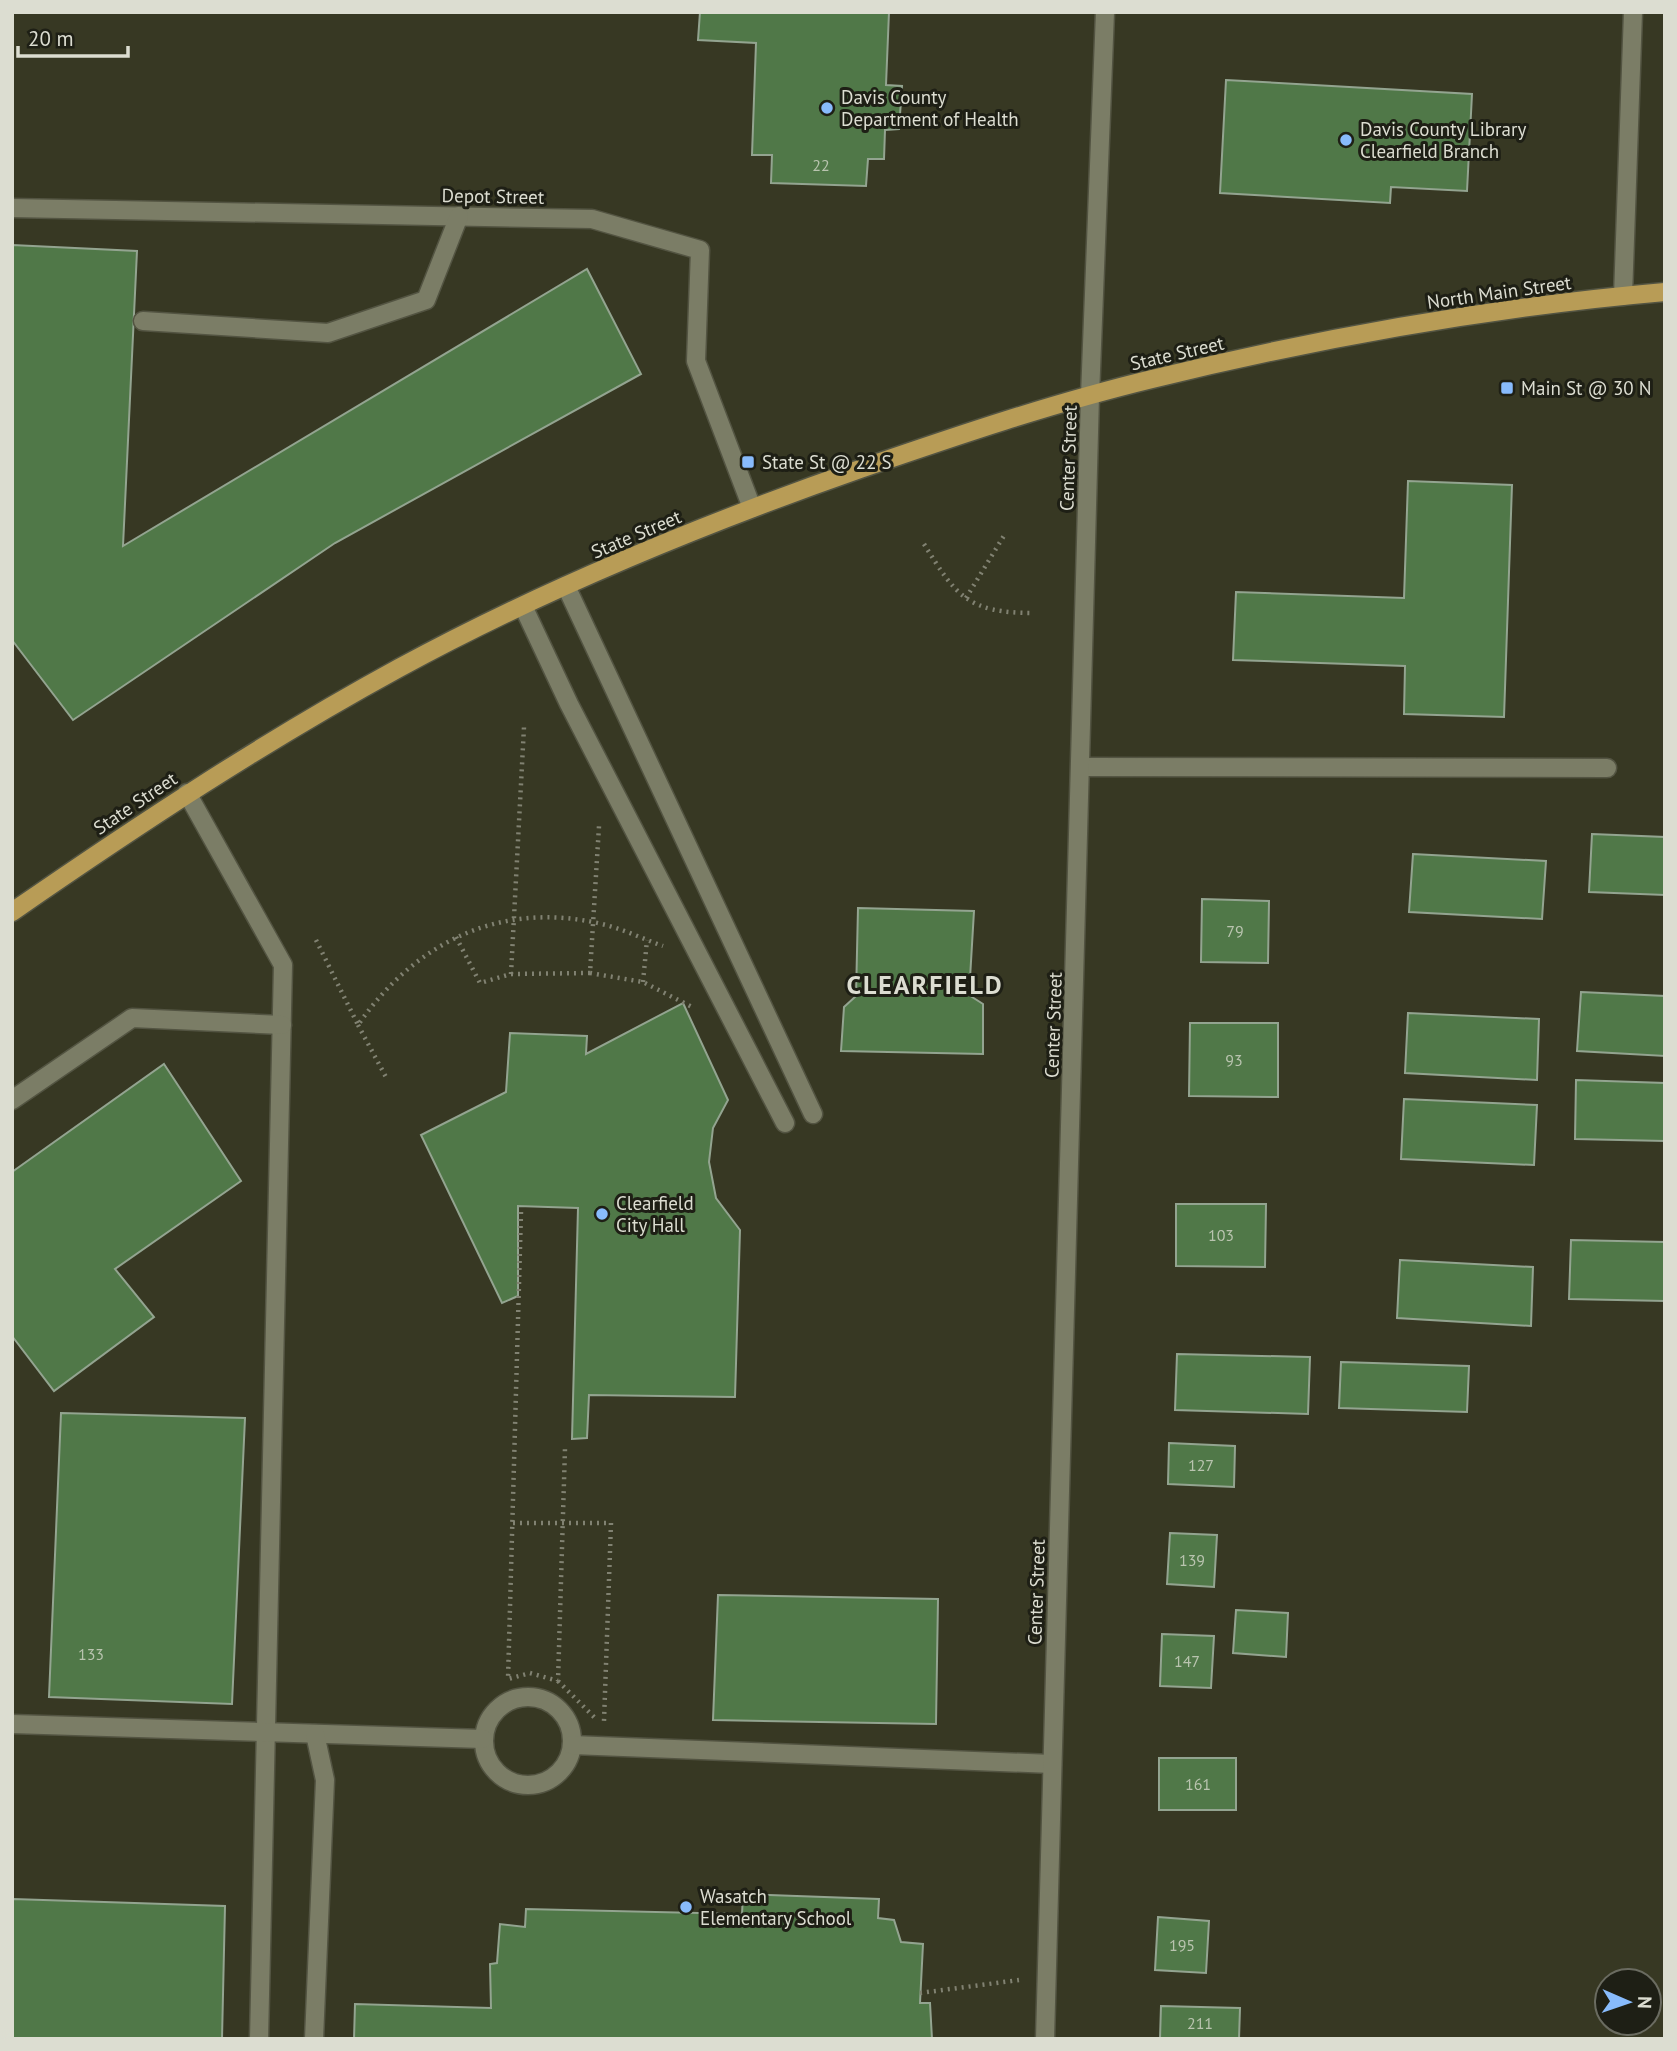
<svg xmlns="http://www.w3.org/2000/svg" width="1677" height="2051" font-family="'PT Sans',sans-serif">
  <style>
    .building { fill: #507848; stroke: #93a490; stroke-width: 2 }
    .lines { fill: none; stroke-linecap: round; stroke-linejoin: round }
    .minor-casing { stroke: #535442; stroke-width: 21 }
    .major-casing { stroke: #535442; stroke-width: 21 }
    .path { stroke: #818272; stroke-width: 4.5; stroke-dasharray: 2 5; stroke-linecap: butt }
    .minor { stroke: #7b7d66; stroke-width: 18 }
    .major { stroke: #b89c56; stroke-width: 18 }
    .poi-dot { fill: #88bbfc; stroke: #1e1f15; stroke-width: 2.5 }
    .labels { text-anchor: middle; stroke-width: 6; stroke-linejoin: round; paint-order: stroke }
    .number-label { font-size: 16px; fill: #b9c4af }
    .poi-label { font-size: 19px; fill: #dcddd1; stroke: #1e1f15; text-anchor: start }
    .street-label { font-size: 19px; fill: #dcddd1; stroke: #1e1f15 }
    .district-label { font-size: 26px; font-weight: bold; letter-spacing: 2px; fill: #dcddd1; stroke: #1e1f15 }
  </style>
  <rect width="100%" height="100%" fill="#373823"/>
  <!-- building -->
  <g class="building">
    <polygon points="700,12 889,12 886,85 902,86 899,129 885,130 884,159 868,159 866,186 771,183 772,155 752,155 756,43 698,40"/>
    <polygon points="1226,80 1472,94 1467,191 1391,187 1390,203 1220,193"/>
    <polygon points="12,245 137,251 123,546 587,269 641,374 335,543 73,720 12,640"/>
    <polygon points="1408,481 1512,485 1504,717 1404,714 1405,666 1233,660 1236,592 1404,598"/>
    <polygon points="1592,834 1665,837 1665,895 1589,892"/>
    <polygon points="1413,854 1546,861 1542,919 1409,912"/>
    <polygon points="1202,899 1269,901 1268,963 1201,962"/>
    <polygon points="858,908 974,911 969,995 983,1004 983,1054 841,1051 844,1007 856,996"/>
    <polygon points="1581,992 1665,996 1665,1056 1577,1051"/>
    <polygon points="683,1003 728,1100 713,1128 709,1162 716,1198 740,1230 735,1397 589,1395 587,1438 572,1439 578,1208 518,1206 518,1296 502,1303 421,1135 506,1092 510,1033 587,1036 586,1054"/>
    <polygon points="1408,1013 1539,1019 1537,1080 1405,1073"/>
    <polygon points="1190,1023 1278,1023 1278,1097 1189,1096"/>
    <polygon points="164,1064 241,1181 115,1269 154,1317 54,1391 12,1336 12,1172"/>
    <polygon points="1576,1080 1665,1083 1665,1141 1575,1139"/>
    <polygon points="1404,1099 1537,1105 1534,1165 1401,1159"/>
    <polygon points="1176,1204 1266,1204 1265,1267 1176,1266"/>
    <polygon points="1571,1240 1665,1242 1665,1301 1569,1299"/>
    <polygon points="1400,1260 1533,1267 1531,1326 1397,1318"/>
    <polygon points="1177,1354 1310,1357 1308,1414 1175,1410"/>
    <polygon points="1341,1362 1469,1366 1467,1412 1339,1408"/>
    <polygon points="61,1413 245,1418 232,1704 49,1697"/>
    <polygon points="1169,1443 1235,1446 1234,1487 1168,1484"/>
    <polygon points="1170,1533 1217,1535 1214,1587 1167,1584"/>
    <polygon points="718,1595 938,1599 936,1724 713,1720"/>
    <polygon points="1236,1610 1288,1613 1286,1657 1233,1653"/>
    <polygon points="1162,1634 1214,1636 1211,1688 1160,1686"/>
    <rect x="1159" y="1758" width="77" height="52"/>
    <polygon points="743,1894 879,1899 878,1918 894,1920 901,1942 923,1944 920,2003 930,2003 932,2039 354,2039 355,2004 491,2008 490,1964 497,1963 500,1924 525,1927 526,1909 742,1914"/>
    <polygon points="13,1899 225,1906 222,2039 12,2039"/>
    <polygon points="1158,1917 1209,1921 1206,1973 1155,1970"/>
    <polygon points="1161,2006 1240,2008 1239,2039 1160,2039"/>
  </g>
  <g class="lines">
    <defs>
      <g id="minor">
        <polyline points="12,208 592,219 700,250 696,361 752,508"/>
        <polyline points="1623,296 1633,12"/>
        <polyline points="143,321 328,333 426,300 459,216"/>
        <polyline points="566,586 813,1114"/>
        <polyline points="523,606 569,704 785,1123"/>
        <polyline points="1081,767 1607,768"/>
        <polyline points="187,793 283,965 259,2039"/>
        <polyline points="12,1100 132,1018 282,1025"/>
        <circle cx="528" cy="1741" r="44"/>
        <polyline points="12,1724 483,1739"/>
        <polyline points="572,1745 1052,1764"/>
        <polyline points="314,2039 325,1780 315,1734"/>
        <polyline points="1045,2039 1090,396 1105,12"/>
      </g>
      <path id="major" d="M12 912C138 825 265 741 399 668 546 588 703 524 860 469 956 436 1053 403 1152 379 1320 338 1492 307 1665 292"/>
    </defs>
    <!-- minor casing -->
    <use href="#minor" class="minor-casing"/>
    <!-- major casing -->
    <use href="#major" class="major-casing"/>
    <!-- path -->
    <g class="path">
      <path d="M924 544C956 596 968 613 1033 613"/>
      <polyline points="966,598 1005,534"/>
      <polyline points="456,937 480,983 511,974 524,727"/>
      <path d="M316 940 358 1025C415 942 501 900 602 924 623 929 643 939 663 946"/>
      <polyline points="590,973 643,982 694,1008"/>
      <polyline points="511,974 590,973 599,826"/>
      <polyline points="643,982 647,940"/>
      <polyline points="358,1025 387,1079"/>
      <polyline points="521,1212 508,1679 530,1673 558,1681 565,1448"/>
      <polyline points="513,1523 611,1523 604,1721"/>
      <polyline points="558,1681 595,1718"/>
      <polyline points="920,1993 1019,1980"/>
    </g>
    <!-- minor -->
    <use href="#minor" class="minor"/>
    <!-- major -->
    <use href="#major" class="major"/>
  </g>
  <!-- markers -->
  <g class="poi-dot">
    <circle cx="827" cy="108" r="7"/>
    <circle cx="1346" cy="140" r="7"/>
    <rect x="1500" y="381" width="14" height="14" rx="3.5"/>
    <rect x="741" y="455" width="14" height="14" rx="3.5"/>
    <circle cx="602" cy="1214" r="7"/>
    <circle cx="686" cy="1907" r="7"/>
  </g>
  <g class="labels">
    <!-- number labels -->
    <g class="number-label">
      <text x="821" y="171">22</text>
      <text x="1235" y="937">79</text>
      <text x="1234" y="1066">93</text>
      <text x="1221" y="1241">103</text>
      <text x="1201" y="1471">127</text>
      <text x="1192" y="1566">139</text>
      <text x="91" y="1660">133</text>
      <text x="1187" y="1667">147</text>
      <text x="1198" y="1790">161</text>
      <text x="1182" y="1951">195</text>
      <text x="1200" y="2029">211</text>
    </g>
    <!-- poi labels -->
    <g class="poi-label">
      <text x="841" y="104">Davis County<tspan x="841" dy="22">Department of Health</tspan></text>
      <text x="1360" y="136">Davis County Library<tspan x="1360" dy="22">Clearfield Branch</tspan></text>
      <text x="1521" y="395">Main St @ 30 N</text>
      <text x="762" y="469">State St @ 22 S</text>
      <text x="616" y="1210">Clearfield<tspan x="616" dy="22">City Hall</tspan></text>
      <text x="700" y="1903">Wasatch<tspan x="700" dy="22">Elementary School</tspan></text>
    </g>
    <!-- street labels -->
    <g class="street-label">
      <text transform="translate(493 196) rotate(1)" y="7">Depot Street</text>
      <text transform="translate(1499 292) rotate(-8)" y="7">North Main Street</text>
      <text transform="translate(1177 353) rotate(-13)" y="7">State Street</text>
      <text transform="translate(1068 458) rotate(-88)" y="7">Center Street</text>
      <text transform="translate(636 534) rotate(-23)" y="7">State Street</text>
      <text transform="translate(135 803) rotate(-34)" y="7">State Street</text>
      <text transform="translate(1053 1025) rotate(-88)" y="7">Center Street</text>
      <text transform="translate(1036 1592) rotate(-88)" y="7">Center Street</text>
    </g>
    <!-- district labels -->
    <g class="district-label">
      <text x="925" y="994">CLEARFIELD</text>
    </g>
  </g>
  <!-- border -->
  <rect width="1677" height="2051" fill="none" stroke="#dcddd1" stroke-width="28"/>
  <!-- north arrow -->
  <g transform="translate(1628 2002) rotate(92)"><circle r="33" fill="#1e1f15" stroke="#6a6b60" stroke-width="2"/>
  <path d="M0-5L12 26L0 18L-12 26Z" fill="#88bbfc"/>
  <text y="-10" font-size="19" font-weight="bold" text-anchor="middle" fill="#dcddd1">N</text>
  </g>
  <!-- scale -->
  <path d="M18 46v10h110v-10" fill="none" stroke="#dcddd1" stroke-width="3.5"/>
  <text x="28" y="46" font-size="21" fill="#dcddd1" stroke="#1e1f15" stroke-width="5" paint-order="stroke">20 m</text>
</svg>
